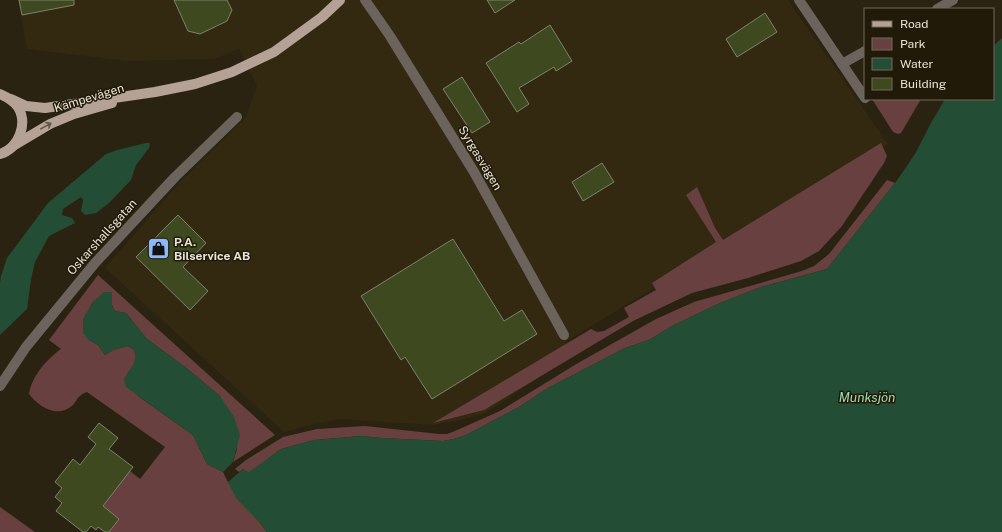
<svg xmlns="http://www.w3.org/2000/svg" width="1002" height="532" font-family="'Public Sans',sans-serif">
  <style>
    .built { fill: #332910 }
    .green { fill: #684040 }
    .water { fill: #234d35 }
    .building { fill: #3e491f; stroke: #7c836e }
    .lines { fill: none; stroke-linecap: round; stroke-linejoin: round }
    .minor { stroke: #6c635d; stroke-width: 10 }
    .major { stroke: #b4a296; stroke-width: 10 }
    .oneway { stroke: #635748 }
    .labels { text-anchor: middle; stroke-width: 3; stroke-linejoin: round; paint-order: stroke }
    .street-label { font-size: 12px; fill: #e9e4d9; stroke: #211a08 }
    .poi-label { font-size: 12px; font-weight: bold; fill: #e9e4d9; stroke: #211a08; text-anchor: start }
    .water-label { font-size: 13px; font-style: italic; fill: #97ddb1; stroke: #211a08 }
  </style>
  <rect width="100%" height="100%" fill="#2b2311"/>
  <!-- built -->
  <polygon class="built" points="18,0 788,0 888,144 751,229 565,342 573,355 484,414 456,421 433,425 339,419 310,425 284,432 105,268 179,183 246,117 257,86 239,49 214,59 128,61 27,49"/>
  <!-- green -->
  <g class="green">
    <polygon points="872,99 921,99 901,133 898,134 893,132"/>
    <polygon points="881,143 887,156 884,163 842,226 819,251 801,261 748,278 692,293 633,321 484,410 433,423 591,329 597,332 604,331 629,317 624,308 656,290 652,283 716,242 686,195 697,187 715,228 723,240"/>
    <polygon points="887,180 895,183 827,269 761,287 720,303 672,326 649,340 625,348 548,388 519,407 466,435 454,439 443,441 382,438 361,436 314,440 281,449 249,473 243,469 239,472 235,469 246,460 283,437 317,429 365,426 439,434 447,434 455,431 500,411 578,363 656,319 694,302 802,271 814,266 829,254"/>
    <path d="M98 275 275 435 233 462 237 449 220 396 185 367 147 339 126 313 115 311 112 305 111 292 93 302 83 320 89 340 98 345 105 355 113 350 128 346 134 350C138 361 134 366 127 374L138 396 193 435 207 464 223 472 228 482 267 532H109L116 523 100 510 130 471 140 479 165 447 87 392C77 396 79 398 73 405 58 419 39 407 29 394 32 376 46 360 61 349L49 340Z"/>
    <polygon points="0,507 35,532 0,532"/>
  </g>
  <!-- water -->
  <g class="water">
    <polygon points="1002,38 1002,532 267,532 261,524 236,498 228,482 243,469 249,472 281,449 314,440 361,436 382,438 443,441 454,439 466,435 519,407 548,388 625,348 649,340 672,326 720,303 761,287 827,269 898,179 915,154 931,123 945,99 993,99 993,46"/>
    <polygon points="146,143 150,143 149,148 136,165 131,180 109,203 96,213 85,215 81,211 83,200 81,197 63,209 62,215 72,218 75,223 49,236 35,262 31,279 27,309 0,335 0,283 1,276 7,258 48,203 106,154 117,150"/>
    <path d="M104 292H112V305L115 311 126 313 147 339 185 367 220 396 234 417 240 435 233 462 223 472 207 464 193 435 126 387 124 379C130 368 138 364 134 350L128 346 113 350 105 355 98 345 89 340 83 333V320L93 302Z"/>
  </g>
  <!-- building -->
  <g class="building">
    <polygon points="19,0 74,0 74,5 22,15"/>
    <polygon points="174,0 227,0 232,10 227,21 200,34 188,31"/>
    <polygon points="487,0 515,0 495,13"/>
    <polygon points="765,13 777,32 737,57 726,39"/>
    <polygon points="550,25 572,61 556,71 554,67 519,88 529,104 517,112 486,63 519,42 521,44"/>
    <polygon points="462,77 490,122 472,133 443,89"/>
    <polygon points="602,163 614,182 583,201 572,182"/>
    <polygon points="178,215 206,243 183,267 208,291 190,310 136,257"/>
    <polygon points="453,239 504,321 522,310 537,334 432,399 405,357 401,360 361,296"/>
    <polygon points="99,423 118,438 109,449 133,467 103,506 119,519 109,532 105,532 98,527 96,530 91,526 86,532 83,532 56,511 62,503 55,497 62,488 55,482 73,459 80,465 96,444 88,437"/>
  </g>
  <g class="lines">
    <!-- minor -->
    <g class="minor">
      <polyline points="365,0 390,36 474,172 564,335"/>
      <polyline points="799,0 865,98"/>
      <polyline points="937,9 953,0"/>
      <polyline points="842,64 865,51"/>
      <polyline points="0,386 26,347 95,263 175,177 237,117"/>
    </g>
    <!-- major -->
    <g class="major">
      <path d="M0 94C7 97 13 100 18 107 28 124 19 148 0 154"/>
      <polyline points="11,99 26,106 45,108 155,92 195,84 232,72 274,52 322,17 340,0"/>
      <polyline points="13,146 50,124 74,114 112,103"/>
    </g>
  </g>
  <!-- one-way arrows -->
  <defs><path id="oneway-shaft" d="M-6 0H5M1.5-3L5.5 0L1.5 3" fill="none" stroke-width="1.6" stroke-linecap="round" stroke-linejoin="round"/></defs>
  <use class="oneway" href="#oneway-shaft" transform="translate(46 126) rotate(-29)"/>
  <!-- icons -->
  <defs>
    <symbol id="shop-square" viewBox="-11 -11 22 22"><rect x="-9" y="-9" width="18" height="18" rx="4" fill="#8cb9fc" stroke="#211a08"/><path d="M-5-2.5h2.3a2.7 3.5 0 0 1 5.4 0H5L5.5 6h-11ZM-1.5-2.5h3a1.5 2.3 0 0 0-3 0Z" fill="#111"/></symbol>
  </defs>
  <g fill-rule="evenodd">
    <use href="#shop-square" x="146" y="236" width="25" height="25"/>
  </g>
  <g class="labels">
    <!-- street labels -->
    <g class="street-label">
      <text transform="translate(89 98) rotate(-17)" y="4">Kämpevägen</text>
      <text transform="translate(480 158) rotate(59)" y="4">Syrgasvägen</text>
      <text transform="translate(102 237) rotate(-48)" y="4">Oskarshallsgatan</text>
    </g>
    <!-- poi labels -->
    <g class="poi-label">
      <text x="174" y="246">P.A.<tspan x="174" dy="14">Bilservice AB</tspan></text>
    </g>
    <!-- water labels -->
    <g class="water-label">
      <text x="867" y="402">Munksjön</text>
    </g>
  </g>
  <!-- legend -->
  <rect x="864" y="8" width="130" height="92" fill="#211a08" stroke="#716b5c"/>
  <rect x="872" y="21" width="20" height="6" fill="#b4a296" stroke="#716b5c"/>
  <text x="900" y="28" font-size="12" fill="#e9e4d9">Road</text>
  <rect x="872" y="38" width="20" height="12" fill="#684040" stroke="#716b5c"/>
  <text x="900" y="48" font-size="12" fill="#e9e4d9">Park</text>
  <rect x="872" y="58" width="20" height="12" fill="#234d35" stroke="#716b5c"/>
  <text x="900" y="68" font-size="12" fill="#e9e4d9">Water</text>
  <rect x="872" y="78" width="20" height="12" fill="#3e491f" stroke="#716b5c"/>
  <text x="900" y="88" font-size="12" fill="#e9e4d9">Building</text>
</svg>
